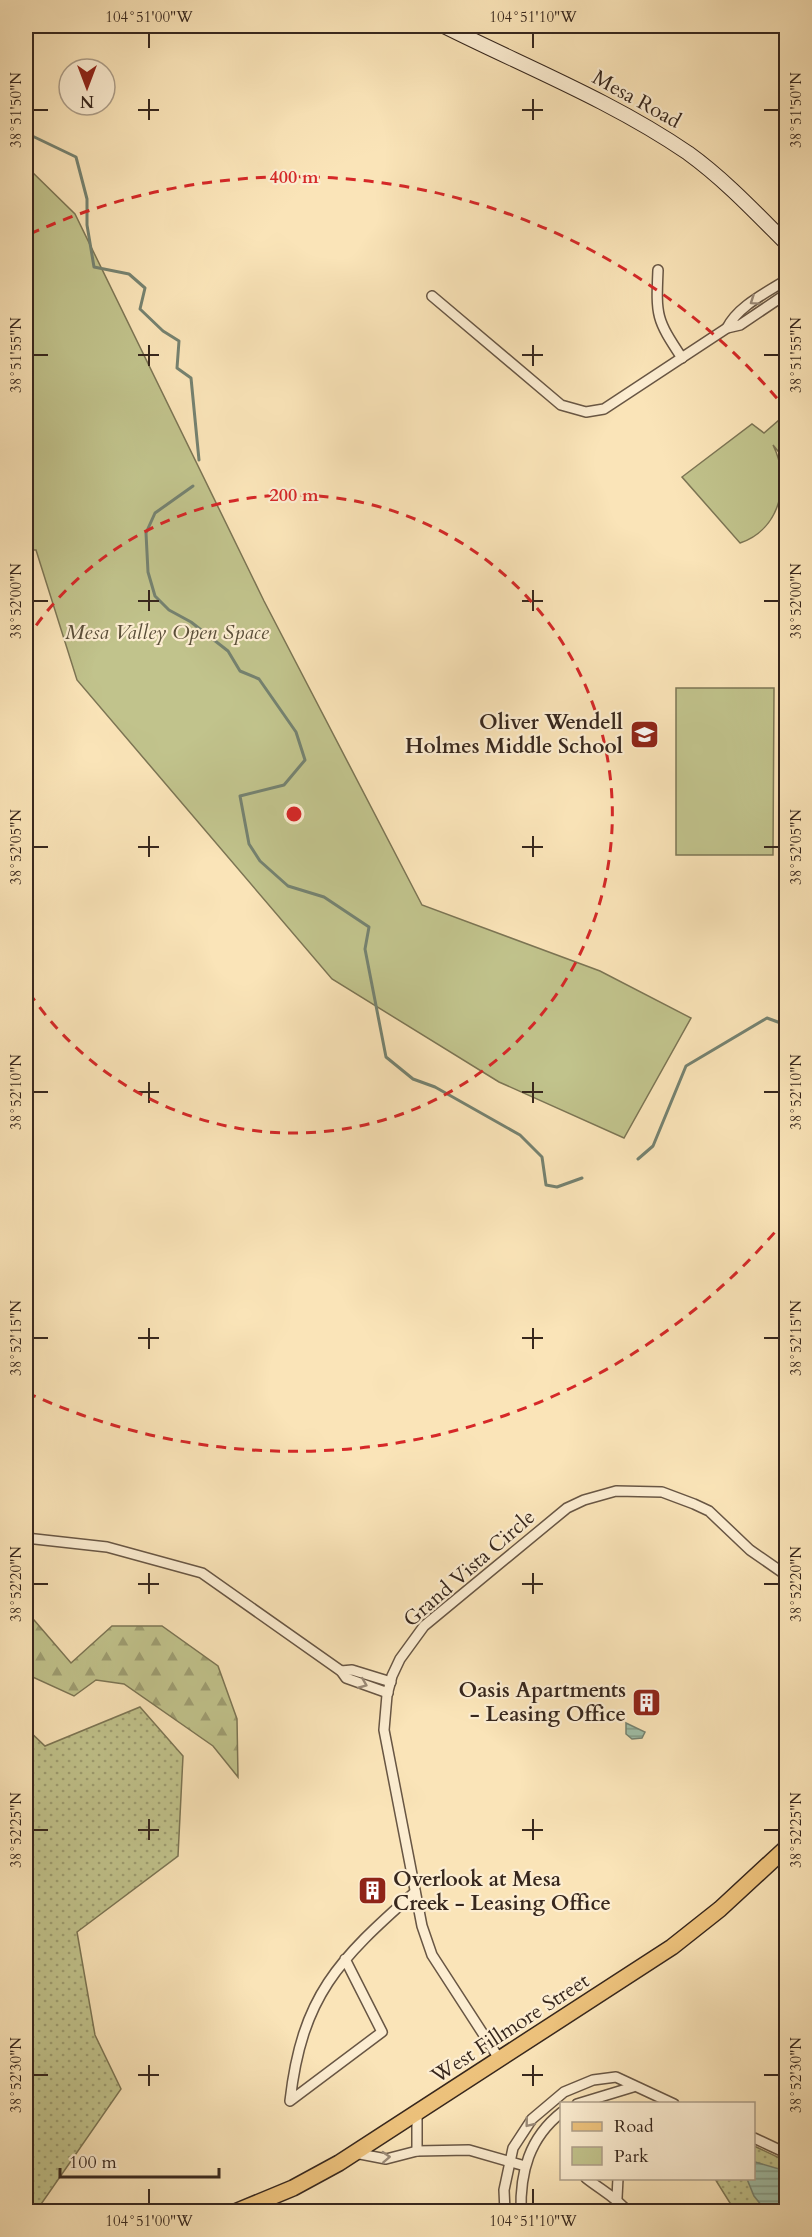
<svg xmlns="http://www.w3.org/2000/svg" width="812" height="2237" font-family="Cardo,serif">
  <style>
    .grass { fill: url(#grass-dots); stroke: #7c7554; stroke-width: 1.5 }
    .forest { fill: url(#forest-firs); stroke: #7c7554; stroke-width: 1.5 }
    .green { fill: #c1c38c; stroke: #7c7554; stroke-width: 1.5 }
    .water { fill: url(#water-rules); stroke: #758270; stroke-width: 1.5 }
    .lines { fill: none; stroke-linecap: round; stroke-linejoin: round }
    .stream { stroke: #758270; stroke-width: 3 }
    .street-casing { stroke: #685644; stroke-width: 12 }
    .secondary-casing { stroke: #37271d; stroke-width: 16 }
    .primary-casing { stroke: #37271d; stroke-width: 18 }
    .street { stroke: #fcedd1; stroke-width: 9 }
    .secondary { stroke: #fcedd1; stroke-width: 14 }
    .primary { stroke: #edc27c; stroke-width: 15 }
    .oneway { stroke: #9a8a77 }
    .ticks { fill: none; stroke: #37271d; stroke-width: 2 }
    .ring { fill: none; stroke: #d62828; stroke-width: 3; stroke-dasharray: 10 8 }
    .labels { text-anchor: middle; stroke-width: 4.5; stroke-linejoin: round; paint-order: stroke }
    .street-label { font-size: 21px; fill: #37271d; stroke: #fcedd1 }
    .park-label { font-size: 21px; font-style: italic; fill: #5a4e39; stroke: #fcedd1 }
    .poi-label { font-size: 21px; font-weight: bold; fill: #37271d; stroke: #fcedd1; text-anchor: end }
    .centre { fill: #d62828; stroke: #fcedd1; stroke-width: 3 }
    .ring-label { font-size: 18px; text-anchor: middle; font-weight: bold; fill: #d62828; stroke: #fcedd1; stroke-width: 4.5; stroke-linejoin: round; paint-order: stroke }
    .neatline { fill: none; stroke: #37271d; stroke-width: 2 }
    .ticks-label { font-size: 15px; text-anchor: middle; fill: #37271d }
  </style>
  <defs>
    <pattern id="grass-dots" width="8" height="8" patternUnits="userSpaceOnUse" patternTransform="scale(1.5)"><rect width="8" height="8" fill="#c1c38c"/><path d="M2 2h.1M6 6h.1" fill="none" stroke="#9e9e72" stroke-width="1.8" stroke-linecap="round"/></pattern>
    <pattern id="forest-firs" width="22" height="20" patternUnits="userSpaceOnUse" patternTransform="scale(1.5)"><rect width="22" height="20" fill="#c1c38c"/><path d="M5 1l3.5 6h-7zM16 11l3.5 6h-7z" fill="#9e9e72"/></pattern>
    <pattern id="water-rules" width="6" height="5" patternUnits="userSpaceOnUse" patternTransform="scale(1.5)"><rect width="6" height="5" fill="#9fbfa8"/><path d="M0 2.5h6" fill="none" stroke="#829b88"/></pattern>
  </defs>
  <rect width="100%" height="100%" fill="#fae4b8"/>
  <filter id="stains"><feTurbulence type="fractalNoise" baseFrequency=".00333" numOctaves="4"/><feColorMatrix values="0 0 0 0 .2 0 0 0 0 .09 0 0 0 0 .02 0 0 0 .5 -.17"/></filter>
  <radialGradient id="worn" r=".72"><stop offset=".6" stop-color="#630" stop-opacity="0"/><stop offset="1" stop-color="#630" stop-opacity=".3"/></radialGradient>
  <!-- grass -->
  <g class="grass">
    <polygon points="140,1707 183,1756 178,1856 77,1932 95,2035 121,2089 37,2210 26,2210 26,1728 45,1746"/>
    <polygon points="754,2146 786,2161 786,2211 735,2211 715,2179 754,2178"/>
  </g>
  <!-- forest -->
  <polygon class="forest" points="26,1619 34,1620 71,1663 112,1626 162,1626 218,1666 237,1719 238,1777 213,1746 124,1684 96,1680 74,1696 26,1674"/>
  <!-- green -->
  <g class="green">
    <polygon points="26,166 75,214 264,601 422,905 600,971 691,1018 624,1138 499,1082 332,979 77,680 36,550 26,550"/>
    <path d="M786 414V461L773 445C791 481 781 529 740 543L682 477 752 424 764 433Z"/>
    <polygon points="676,688 774,688 773,855 676,855"/>
  </g>
  <!-- water -->
  <g class="water">
    <polygon points="626,1723 645,1732 642,1738 632,1739 626,1734"/>
    <polygon points="755,2162 786,2171 786,2211 766,2211 754,2196 747,2179 754,2178"/>
  </g>
  <g class="lines">
    <!-- stream -->
    <g class="stream">
      <polyline points="26,133 76,157 87,199 87,225 94,267 129,274 145,288 140,309 163,331 179,341 177,368 191,378 199,460"/>
      <polyline points="193,486 155,513 146,533 148,572 155,596 169,610 191,622 228,651 240,671 259,679 296,732 305,760 284,785 240,796 249,844 260,861 288,886 324,897 369,927 365,949 386,1057 413,1079 435,1087 520,1135 542,1157 546,1185 557,1187 582,1178"/>
      <polyline points="638,1159 653,1146 686,1066 767,1018 786,1025"/>
    </g>
    <defs>
      <g id="street">
        <path d="M658 270C656 316 656 319 682 358"/>
        <polyline points="432,296 561,405 586,412 604,409 727,328 740,325 786,294"/>
        <path d="M727 328C738 306 766 293 786 280"/>
        <polyline points="26,1538 107,1547 202,1573 341,1671 346,1678 388,1693"/>
        <polyline points="341,1671 352,1670 391,1682"/>
        <path d="M345 1959 382 2032 290 2101C302 1996 338 1960 415 1892"/>
        <polyline points="500,2060 432,1955 422,1926 384,1730 387,1695 392,1676 400,1659 424,1626 567,1508 584,1500 616,1491 662,1492 694,1504 709,1511 750,1550 786,1575"/>
        <polyline points="577,2104 633,2087"/>
        <polyline points="754,2138 786,2153"/>
        <polyline points="417,2151 417,2113"/>
        <polyline points="355,2153 386,2159 417,2151 469,2150 525,2166"/>
        <path d="M586 2178C601 2190 616 2197 628 2212"/>
        <polyline points="617,2198 618,2178"/>
        <polyline points="505,2212 504,2190 513,2148 532,2119 564,2092 593,2080 616,2077 674,2104"/>
        <path d="M521 2212C520 2172 529 2138 562 2112"/>
      </g>
      <path id="secondary" d="M444 26C526 67 612 101 688 153 724 179 755 212 786 243"/>
      <polyline id="primary" points="235,2212 293,2188 339,2163 672,1947 720,1909 786,1848"/>
    </defs>
    <!-- street casing -->
    <use href="#street" class="street-casing"/>
    <!-- secondary casing -->
    <use href="#secondary" class="secondary-casing"/>
    <!-- primary casing -->
    <use href="#primary" class="primary-casing"/>
    <!-- street -->
    <use href="#street" class="street"/>
    <!-- secondary -->
    <use href="#secondary" class="secondary"/>
    <!-- primary -->
    <use href="#primary" class="primary"/>
  </g>
  <!-- one-way arrows -->
  <defs><path id="oneway-chevron" d="M-2-3.5L2.5 0L-2 3.5" fill="none" stroke-width="1.6" stroke-linecap="round" stroke-linejoin="round" transform="scale(1.5)"/></defs>
  <g class="oneway">
    <use href="#oneway-chevron" transform="translate(754 301) rotate(146)"/>
    <use href="#oneway-chevron" transform="translate(363 1684) rotate(22)"/>
    <use href="#oneway-chevron" transform="translate(529 2123) rotate(129)"/>
    <use href="#oneway-chevron" transform="translate(386 2157) rotate(-3)"/>
  </g>
  <!-- ticks -->
  <path class="ticks" d="M149 33V48M533 33V48M149 99V120M533 99V120M33 110H48M138 110H159M522 110H543M764 110H779M149 345V366M533 345V366M33 355H48M138 355H159M522 355H543M764 355H779M149 590V611M533 590V611M33 601H48M138 601H159M522 601H543M764 601H779M149 836V857M533 836V857M33 847H48M138 847H159M522 847H543M764 847H779M149 1082V1103M533 1082V1103M33 1092H48M138 1092H159M522 1092H543M764 1092H779M149 1328V1349M533 1328V1349M33 1338H48M138 1338H159M522 1338H543M764 1338H779M149 1573V1594M533 1573V1594M33 1584H48M138 1584H159M522 1584H543M764 1584H779M149 1819V1840M533 1819V1840M33 1830H48M138 1830H159M522 1830H543M764 1830H779M149 2065V2086M533 2065V2086M33 2075H48M138 2075H159M522 2075H543M764 2075H779M149 2189V2204M533 2189V2204"/>
  <!-- distance rings -->
  <g class="ring">
    <path d="M26 640A319 319 0 1 1 26 988"/>
    <path d="M786 1219A637 637 0 0 1 30 1394M30 234A637 637 0 0 1 786 409"/>
  </g>
  <!-- icons -->
  <defs>
    <symbol id="school-square" viewBox="-11 -11 22 22"><rect x="-9" y="-9" width="18" height="18" rx="4" fill="#8f2418" stroke="#fcedd1"/><path d="M0-5L7-2L0 1L-7-2ZM-4 1L0 2.5L4 1V4Q0 6-4 4Z" fill="#fff"/></symbol>
    <symbol id="building-square" viewBox="-11 -11 22 22"><rect x="-9" y="-9" width="18" height="18" rx="4" fill="#8f2418" stroke="#fcedd1"/><path d="M-4-6H4V6H1V3H-1V6H-4ZM-2.5-4.3h1.7v1.8h-1.7ZM.8-4.3h1.7v1.8H.8ZM-2.5-1h1.7V.8h-1.7ZM.8-1h1.7V.8H.8Z" fill="#fff"/></symbol>
  </defs>
  <g fill-rule="evenodd">
    <use href="#school-square" x="628" y="718" width="33" height="33"/>
    <use href="#building-square" x="630" y="1686" width="33" height="33"/>
    <use href="#building-square" x="356" y="1874" width="33" height="33"/>
  </g>
  <g class="labels">
    <!-- street labels -->
    <g class="street-label">
      <text transform="translate(637 99) rotate(29)" y="7">Mesa Road</text>
      <text transform="translate(469 1568) rotate(-41)" y="7">Grand Vista Circle</text>
      <text transform="translate(510 2028) rotate(-33)" y="7">West Fillmore Street</text>
    </g>
    <!-- park labels -->
    <g class="park-label">
      <text x="167" y="639">Mesa Valley Open Space</text>
    </g>
    <!-- poi labels -->
    <g class="poi-label">
      <text x="623" y="729">Oliver Wendell<tspan x="623" dy="24">Holmes Middle School</tspan></text>
      <text x="626" y="1697">Oasis Apartments<tspan x="626" dy="24">- Leasing Office</tspan></text>
      <text x="393" y="1886" text-anchor="start">Overlook at Mesa<tspan x="393" dy="24">Creek - Leasing Office</tspan></text>
    </g>
  </g>
  <circle cx="294" cy="814" r="9" class="centre"/>
  <g class="ring-label">
    <text x="294" y="183">400 m</text>
    <text x="294" y="501">200 m</text>
  </g>
  <!-- margin -->
  <rect width="812" height="2237" fill="none" stroke="#fae4b8" stroke-width="66"/>
  <!-- legend -->
  <rect x="560" y="2102" width="195" height="78" fill="#fcedd1" stroke="#ad9e89" stroke-width="1.5"/>
  <rect x="572" y="2122" width="30" height="9" fill="#edc27c" stroke="#ad9e89" stroke-width="1.5"/>
  <text x="614" y="2132" font-size="18" fill="#37271d">Road</text>
  <rect x="572" y="2147" width="30" height="18" fill="#c1c38c" stroke="#ad9e89" stroke-width="1.5"/>
  <text x="614" y="2162" font-size="18" fill="#37271d">Park</text>
  <!-- north arrow -->
  <g transform="translate(87 87) rotate(180)"><circle r="28" fill="#fcedd1" stroke="#ad9e89" stroke-width="1.5"/>
  <path d="M0-4.5L10 22L0 15L-10 22Z" fill="#8f2418"/>
  <text y="-9" font-size="16" font-weight="bold" text-anchor="middle" fill="#37271d">N</text>
  </g>
  <!-- scale -->
  <path d="M60 2168v9h159v-9" fill="none" stroke="#37271d" stroke-width="3"/>
  <text x="69" y="2168" font-size="18" fill="#37271d" stroke="#fcedd1" stroke-width="4.5" paint-order="stroke">100 m</text>
  <rect x="33" y="33" width="746" height="2171" class="neatline"/>
  <g class="ticks-label">
    <text x="149" y="22">104°51'00"W</text>
    <text x="533" y="22">104°51'10"W</text>
    <text transform="translate(796 110) rotate(-90)" y="5">38°51'50"N</text>
    <text transform="translate(16 110) rotate(-90)" y="5">38°51'50"N</text>
    <text transform="translate(796 355) rotate(-90)" y="5">38°51'55"N</text>
    <text transform="translate(16 355) rotate(-90)" y="5">38°51'55"N</text>
    <text transform="translate(796 601) rotate(-90)" y="5">38°52'00"N</text>
    <text transform="translate(16 601) rotate(-90)" y="5">38°52'00"N</text>
    <text transform="translate(16 847) rotate(-90)" y="5">38°52'05"N</text>
    <text transform="translate(796 847) rotate(-90)" y="5">38°52'05"N</text>
    <text transform="translate(16 1092) rotate(-90)" y="5">38°52'10"N</text>
    <text transform="translate(796 1092) rotate(-90)" y="5">38°52'10"N</text>
    <text transform="translate(16 1338) rotate(-90)" y="5">38°52'15"N</text>
    <text transform="translate(796 1338) rotate(-90)" y="5">38°52'15"N</text>
    <text transform="translate(16 1584) rotate(-90)" y="5">38°52'20"N</text>
    <text transform="translate(796 1584) rotate(-90)" y="5">38°52'20"N</text>
    <text transform="translate(16 1830) rotate(-90)" y="5">38°52'25"N</text>
    <text transform="translate(796 1830) rotate(-90)" y="5">38°52'25"N</text>
    <text transform="translate(796 2075) rotate(-90)" y="5">38°52'30"N</text>
    <text transform="translate(16 2075) rotate(-90)" y="5">38°52'30"N</text>
    <text x="149" y="2226">104°51'00"W</text>
    <text x="533" y="2226">104°51'10"W</text>
  </g>
  <rect width="100%" height="100%" filter="url(#stains)"/>
  <rect width="100%" height="100%" fill="url(#worn)"/>
</svg>
